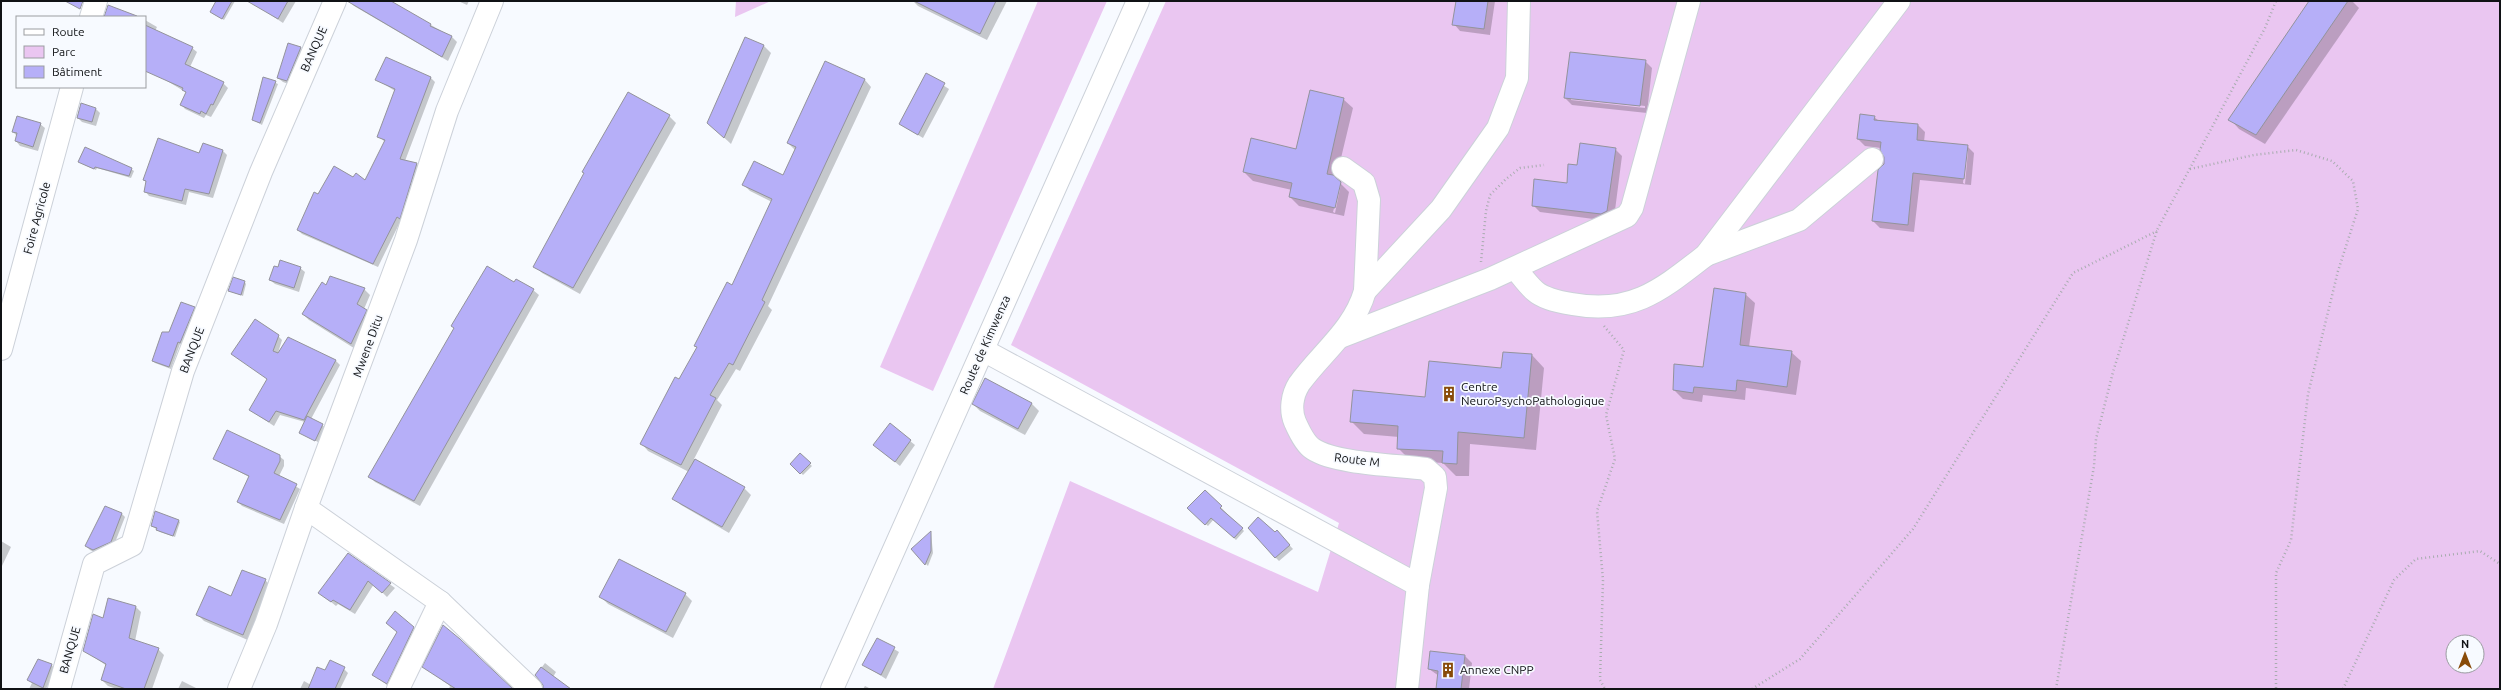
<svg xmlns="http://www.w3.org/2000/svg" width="2501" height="690" font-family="Ubuntu,sans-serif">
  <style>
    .green { fill: #eac6f1; fill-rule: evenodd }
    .shadow { fill: #0003; fill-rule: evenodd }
    .building { fill: #b6aff8; stroke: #93939b }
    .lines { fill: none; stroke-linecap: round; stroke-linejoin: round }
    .minor-casing { stroke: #ccd1d9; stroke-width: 24 }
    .path { stroke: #a9acb0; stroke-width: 2.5; stroke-dasharray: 1 3; stroke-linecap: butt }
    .minor { stroke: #fff; stroke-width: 22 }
    .labels { text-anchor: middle; stroke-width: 3.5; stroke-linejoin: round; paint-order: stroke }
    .street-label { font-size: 12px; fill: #101215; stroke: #f7faff }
    .poi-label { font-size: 12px; fill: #101215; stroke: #f7faff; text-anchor: start }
  </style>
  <rect width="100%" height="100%" fill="#f7faff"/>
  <!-- green -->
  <g class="green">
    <polygon points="736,1 771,1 735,17"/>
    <polygon points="1038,1 1107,1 933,391 880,367"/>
    <path d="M1166 1H2500V689H993L1070 481 1318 592 1339 523 1011 345ZM2453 642H2477V666H2453Z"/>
  </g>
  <!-- shadow -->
  <g class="shadow">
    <polygon points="217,1 235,1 224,20 213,14"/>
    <polygon points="266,1 296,1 283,23 262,9"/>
    <polygon points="349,1 389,1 452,37 457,42 448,61 354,6"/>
    <polygon points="458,1 469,1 467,5"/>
    <polygon points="913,1 1007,1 987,40 918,6"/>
    <polygon points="1457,1 1495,1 1490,35 1460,31 1454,24"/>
    <polygon points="2310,1 2352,1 2359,8 2265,144 2239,129 2230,119"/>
    <polygon points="145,20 157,27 155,31 192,48 197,52 190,67 223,83 228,88 211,117 206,115 204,118 185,109 181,104 187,93 159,76 145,52"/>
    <polygon points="745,38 764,46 771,53 731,144 716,130"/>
    <polygon points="289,44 301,48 305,53 291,85 283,82 278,78"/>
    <path d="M1645 61 1652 68 1647 113 1572 105 1565 98ZM1571 98 1645 106V108L1571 100Z"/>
    <polygon points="825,62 865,80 871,87 768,306 772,310 740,371 736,369 717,400 722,405 694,459 744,488 751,495 729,533 681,505 674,498 689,472 648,451 642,444 733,287 772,202 750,191 743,184 783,177 795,150 788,143"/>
    <polygon points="927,75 949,89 923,138 900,124"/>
    <polygon points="430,77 435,82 405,161 417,164 421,168 401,220 378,267 302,234 298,230 319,195 353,178 365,181 385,142 378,136 395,91 376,79"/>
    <polygon points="264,78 278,84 262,125 253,120"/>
    <polygon points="1343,99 1353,108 1336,179 1341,183 1333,212 1335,213 1341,184 1349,192 1344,216 1299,206 1290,197 1292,190 1253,181 1244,172 1297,150"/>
    <polygon points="96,109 100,113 96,126 82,122 78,118"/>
    <polygon points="669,116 676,123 580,294 542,273 535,266 585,174"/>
    <path d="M1874 117 1879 121 1918 125 1925 132 1924 142 1967 146 1974 153 1971 185 1920 180 1914 232 1880 228 1873 221 1885 157 1881 148 1865 146 1858 139ZM1966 151H1968L1965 184 1963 183Z"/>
    <polygon points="40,124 45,128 38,151 20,146 16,141 17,136 13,132"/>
    <polygon points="203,145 223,151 227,155 213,198 189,192 186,205 149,196 145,191 147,183 144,180 200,154"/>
    <polygon points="1615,149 1622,156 1614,218 1609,221 1540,212 1533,205 1567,184 1578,167"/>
    <polygon points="82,164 131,169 134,171 131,178 97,168 96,170"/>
    <polygon points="300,268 305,272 299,292 275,284 270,280"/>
    <polygon points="244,281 246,284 243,296 229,291"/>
    <polygon points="515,283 533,290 539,295 420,506 375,482 369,476"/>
    <polygon points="327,286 364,289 370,295 364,309 372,317 357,350 309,320 303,314"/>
    <polygon points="1745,294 1755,303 1749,347 1791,352 1801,361 1796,395 1746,388 1745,400 1703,395 1702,402 1683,399 1674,390 1704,368"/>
    <polygon points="194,308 196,310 182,345 180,344 171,369 155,363 153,361 169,333"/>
    <polygon points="278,336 282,340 278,353 288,339 336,361 340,365 311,419 325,427 318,442 300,433 305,422 280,415 274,426 250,410 268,379 233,354"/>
    <polygon points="1532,355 1544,368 1536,450 1470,444 1469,476 1456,476 1443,463 1411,461 1398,448 1399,437 1364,434 1351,421 1426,398"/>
    <polygon points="985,379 1032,404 1039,411 1025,435 980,411 973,404"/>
    <polygon points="890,425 915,445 900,466 879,449"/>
    <polygon points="800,455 812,466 803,475 792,464"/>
    <polygon points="279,456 284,460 284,466 279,476 300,489 284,524 242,506 238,502 249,477 214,458"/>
    <polygon points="1205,491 1244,531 1236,540 1214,519 1208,526 1188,508"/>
    <polygon points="122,514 125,517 114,545 98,554 90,550 86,546"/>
    <polygon points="178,520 180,522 175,537 160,532 152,526"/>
    <polygon points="931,533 933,553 928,566 912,549"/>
    <polygon points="1274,534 1281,536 1293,549 1279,561 1275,557"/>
    <polygon points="1,541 11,547 1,568"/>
    <polygon points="348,554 395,588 387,597 374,584 355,614 338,604 336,606 320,593"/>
    <polygon points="265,580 272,587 250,641 204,621 198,615"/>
    <polygon points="685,594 692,601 673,638 608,604 601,597"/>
    <polygon points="135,606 141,612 135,641 158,649 164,655 152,689 117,689 108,686 102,680 107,666 91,655"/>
    <polygon points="413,628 417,631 390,687 373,675 398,632"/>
    <polygon points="877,639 899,652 886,679 864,665"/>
    <polygon points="1431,652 1465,656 1472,663 1469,689 1437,689 1439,676 1429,669"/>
    <polygon points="39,660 52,665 55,671 46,689 29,689 32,683 28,680"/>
    <polygon points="545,663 556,672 553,677 559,689 550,689 536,675"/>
    <polygon points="342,667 348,673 340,689 300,689 304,681 311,685 325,671"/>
    <polygon points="424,667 511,689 449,689 450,686"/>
    <polygon points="182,681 198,689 178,689"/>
    <polygon points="865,686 871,689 863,689"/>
  </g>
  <!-- building -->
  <g class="building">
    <polygon points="65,1 83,1 80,9"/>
    <polygon points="216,1 232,1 222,19 210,12"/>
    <polygon points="247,1 288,1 278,19"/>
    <polygon points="347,1 391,1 431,24 430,26 452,36 442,57"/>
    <polygon points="914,1 996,1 980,34"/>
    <polygon points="1456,1 1488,1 1484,29 1452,25"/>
    <polygon points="2309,1 2348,1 2256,135 2228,120"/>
    <polygon points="108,5 137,16 137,17 104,17"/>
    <polygon points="145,25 193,47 185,64 224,82 213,105 211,104 206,114 201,111 200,114 180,105 186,92 182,90 183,88 145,71"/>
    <polygon points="745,37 764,45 724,138 707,123"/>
    <polygon points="288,43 301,47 287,81 277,78"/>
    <polygon points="1570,52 1646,60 1640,106 1564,98"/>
    <polygon points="386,57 431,77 400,159 417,163 400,219 397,217 373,264 297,230 314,192 318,194 334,166 353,177 356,173 365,180 385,140 377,137 395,89 375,80"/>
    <polygon points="825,61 865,79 762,300 765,302 733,365 729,363 710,395 716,398 681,465 640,444 675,377 679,379 697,347 694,346 727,282 732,285 772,199 742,185 754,161 783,175 796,147 787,143"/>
    <polygon points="926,73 945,83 918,135 899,124"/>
    <polygon points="263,77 276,81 260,123 252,120"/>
    <polygon points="1310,90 1344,98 1327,174 1333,175 1341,182 1335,208 1289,197 1292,183 1243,172 1251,138 1296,149"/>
    <polygon points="628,92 670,115 573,288 533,267 584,173 582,172"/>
    <polygon points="81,103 96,108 92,122 77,118"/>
    <polygon points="1860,114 1875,116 1874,120 1918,124 1917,140 1968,145 1964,179 1913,173 1908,225 1872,221 1878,170 1884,164 1884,157 1880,150 1881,142 1857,139"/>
    <polygon points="17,116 41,123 33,147 15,141 17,133 12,132"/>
    <polygon points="158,138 199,153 203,143 223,150 209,194 185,189 182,201 144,192 146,181 143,180"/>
    <polygon points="1580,143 1616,148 1607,211 1601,214 1532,206 1534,179 1567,183 1568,164 1577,165"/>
    <polygon points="85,147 132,168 129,176 95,167 94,169 78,162"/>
    <polygon points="280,260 301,267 294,288 269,280 274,266 278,267"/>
    <polygon points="487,266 514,282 516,279 534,289 414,501 368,477 454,328 451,326"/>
    <polygon points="330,276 365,288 357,304 367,310 351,344 302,314 322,282 326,285"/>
    <polygon points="233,277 245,281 241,295 228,291"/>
    <polygon points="1714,288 1746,293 1740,345 1792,351 1787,387 1737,380 1736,391 1694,387 1693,393 1673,390 1674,364 1703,367"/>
    <polygon points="181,302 195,307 180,343 178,342 169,367 152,361 162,332 169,332"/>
    <polygon points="255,319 279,335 273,351 278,353 288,337 336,360 304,420 276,411 269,422 249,410 267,379 231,354"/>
    <polygon points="1503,352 1532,354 1524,438 1458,432 1457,464 1442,463 1443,451 1397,449 1398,426 1350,422 1353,390 1425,397 1429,361 1501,368"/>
    <polygon points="985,378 1032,403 1018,429 972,404"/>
    <polygon points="307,416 323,424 315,441 299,433"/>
    <polygon points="890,423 911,440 895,462 873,445"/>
    <polygon points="227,430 280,455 280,461 274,473 297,484 280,520 237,502 249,476 213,459"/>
    <polygon points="800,453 811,463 800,474 790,464"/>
    <polygon points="695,459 745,487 722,527 672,499"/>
    <polygon points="1205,490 1222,506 1220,508 1243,528 1234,538 1211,518 1205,525 1187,508"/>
    <polygon points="105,506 122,513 111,542 93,550 85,546"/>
    <polygon points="155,511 179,520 173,536 156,530 157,528 151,526"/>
    <polygon points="1258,517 1275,532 1277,530 1290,545 1275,558 1248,528"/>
    <polygon points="931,531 931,551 925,565 911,549"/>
    <polygon points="348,553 391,583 382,593 368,581 350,610 333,600 331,602 318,593"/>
    <polygon points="619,559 686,593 666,632 599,597"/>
    <polygon points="242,570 266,579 243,635 196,615 209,586 231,596"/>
    <polygon points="108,598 136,606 129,638 159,648 144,689 126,689 101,680 106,664 83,651 93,614 103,618"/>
    <polygon points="395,611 414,627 387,684 372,675 397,632 386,623"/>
    <polygon points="443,625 460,639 513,689 456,689 422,667"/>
    <polygon points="877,638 895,647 881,675 862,665"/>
    <polygon points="1430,651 1465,655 1461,689 1436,689 1438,671 1428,669"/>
    <polygon points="38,659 52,664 43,688 27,680"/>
    <polygon points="330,660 345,667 335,689 308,689 317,667 325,670"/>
    <polygon points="541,667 571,689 543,689 543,685 535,675"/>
  </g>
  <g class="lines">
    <defs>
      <g id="minor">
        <polyline points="91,17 96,1"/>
        <path d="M1343 168 1364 183 1369 200 1365 291C1354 330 1321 353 1299 384 1292 395 1290 410 1295 422 1299 431 1305 444 1313 449 1336 464 1397 465 1426 469L1435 477 1436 488 1418 585 1407 689"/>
        <polyline points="1706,255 1799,220 1872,159"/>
        <path d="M1515 268C1521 275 1527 284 1535 291 1544 299 1559 302 1572 304 1632 315 1661 290 1706 255L1899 1"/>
        <polyline points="1365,291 1441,209 1498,128 1517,78 1519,1"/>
        <polyline points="1340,337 1490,279 1627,216 1632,208 1689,1"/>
        <polyline points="1,349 72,87"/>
        <polyline points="983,350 1418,585"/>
        <polyline points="306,508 440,602 531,689"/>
        <polyline points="59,689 94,564 132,545 183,371 261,172 335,1"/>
        <polyline points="239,689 266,624 306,508 406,240 447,111 492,1"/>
        <polyline points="398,689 440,602"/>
        <polyline points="832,689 1138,1"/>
      </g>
    </defs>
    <!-- minor casing -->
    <use href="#minor" class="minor-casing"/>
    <!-- path -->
    <g class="path">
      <polyline points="2190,169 2254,155 2296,150 2332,161 2353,181 2358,209 2338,271 2308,394 2291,540 2276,573 2276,689"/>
      <polyline points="1481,262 1486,211 1490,195 1506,179 1520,168 1544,165"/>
      <polyline points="1604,326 1624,350 1606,415 1615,459 1597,511 1603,580 1600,680 1605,689"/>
      <polyline points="1752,689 1800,659 1913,529 2073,273 2157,231"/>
      <polyline points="2056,689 2094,466 2096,439 2113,372 2157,230 2265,28 2276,1"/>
      <polyline points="2343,689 2394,580 2416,559 2480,551 2500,564"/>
    </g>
    <!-- minor -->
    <use href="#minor" class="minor"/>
  </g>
  <!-- icons -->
  <defs>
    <symbol id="building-bare" viewBox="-9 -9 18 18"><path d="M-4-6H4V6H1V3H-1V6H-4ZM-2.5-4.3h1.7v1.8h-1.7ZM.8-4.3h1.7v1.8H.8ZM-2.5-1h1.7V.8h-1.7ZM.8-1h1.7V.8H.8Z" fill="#884b09" stroke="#f7faff" stroke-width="2.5" paint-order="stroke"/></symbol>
  </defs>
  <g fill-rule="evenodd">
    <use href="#building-bare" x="1438" y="383" width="22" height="22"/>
    <use href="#building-bare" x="1437" y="659" width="22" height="22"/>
  </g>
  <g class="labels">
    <!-- street labels -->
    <g class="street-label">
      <text transform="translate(314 49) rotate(-66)" y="4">BANQUE</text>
      <text transform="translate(37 218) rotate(-75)" y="4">Foire Agricole</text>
      <text transform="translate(985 345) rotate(-66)" y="4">Route de Kimwenza</text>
      <text transform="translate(368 346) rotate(-70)" y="4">Mwene Ditu</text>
      <text transform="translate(192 350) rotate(-69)" y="4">BANQUE</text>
      <text transform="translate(1357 460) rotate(7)" y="4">Route M</text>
      <text transform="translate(70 650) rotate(-74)" y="4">BANQUE</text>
    </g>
    <!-- poi labels -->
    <g class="poi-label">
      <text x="1461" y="391">Centre<tspan x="1461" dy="14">NeuroPsychoPathologique</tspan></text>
      <text x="1460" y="674">Annexe CNPP</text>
    </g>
  </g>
  <!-- border -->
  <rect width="2501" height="690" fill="none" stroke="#101215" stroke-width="4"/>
  <!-- legend -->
  <rect x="16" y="16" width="130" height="72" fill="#f7faff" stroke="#9b9da1"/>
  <rect x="24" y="29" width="20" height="6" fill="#ffffff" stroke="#9b9da1"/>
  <text x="52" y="36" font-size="12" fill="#101215">Route</text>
  <rect x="24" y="46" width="20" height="12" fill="#eac6f1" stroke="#9b9da1"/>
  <text x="52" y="56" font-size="12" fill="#101215">Parc</text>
  <rect x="24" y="66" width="20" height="12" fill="#b6aff8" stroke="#9b9da1"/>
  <text x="52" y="76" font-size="12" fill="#101215">Bâtiment</text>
  <!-- north arrow -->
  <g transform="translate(2465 654)"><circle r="19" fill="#f7faff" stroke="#9b9da1"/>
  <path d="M0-3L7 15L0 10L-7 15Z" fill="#884b09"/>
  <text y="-6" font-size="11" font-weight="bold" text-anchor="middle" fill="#101215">N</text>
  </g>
</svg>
